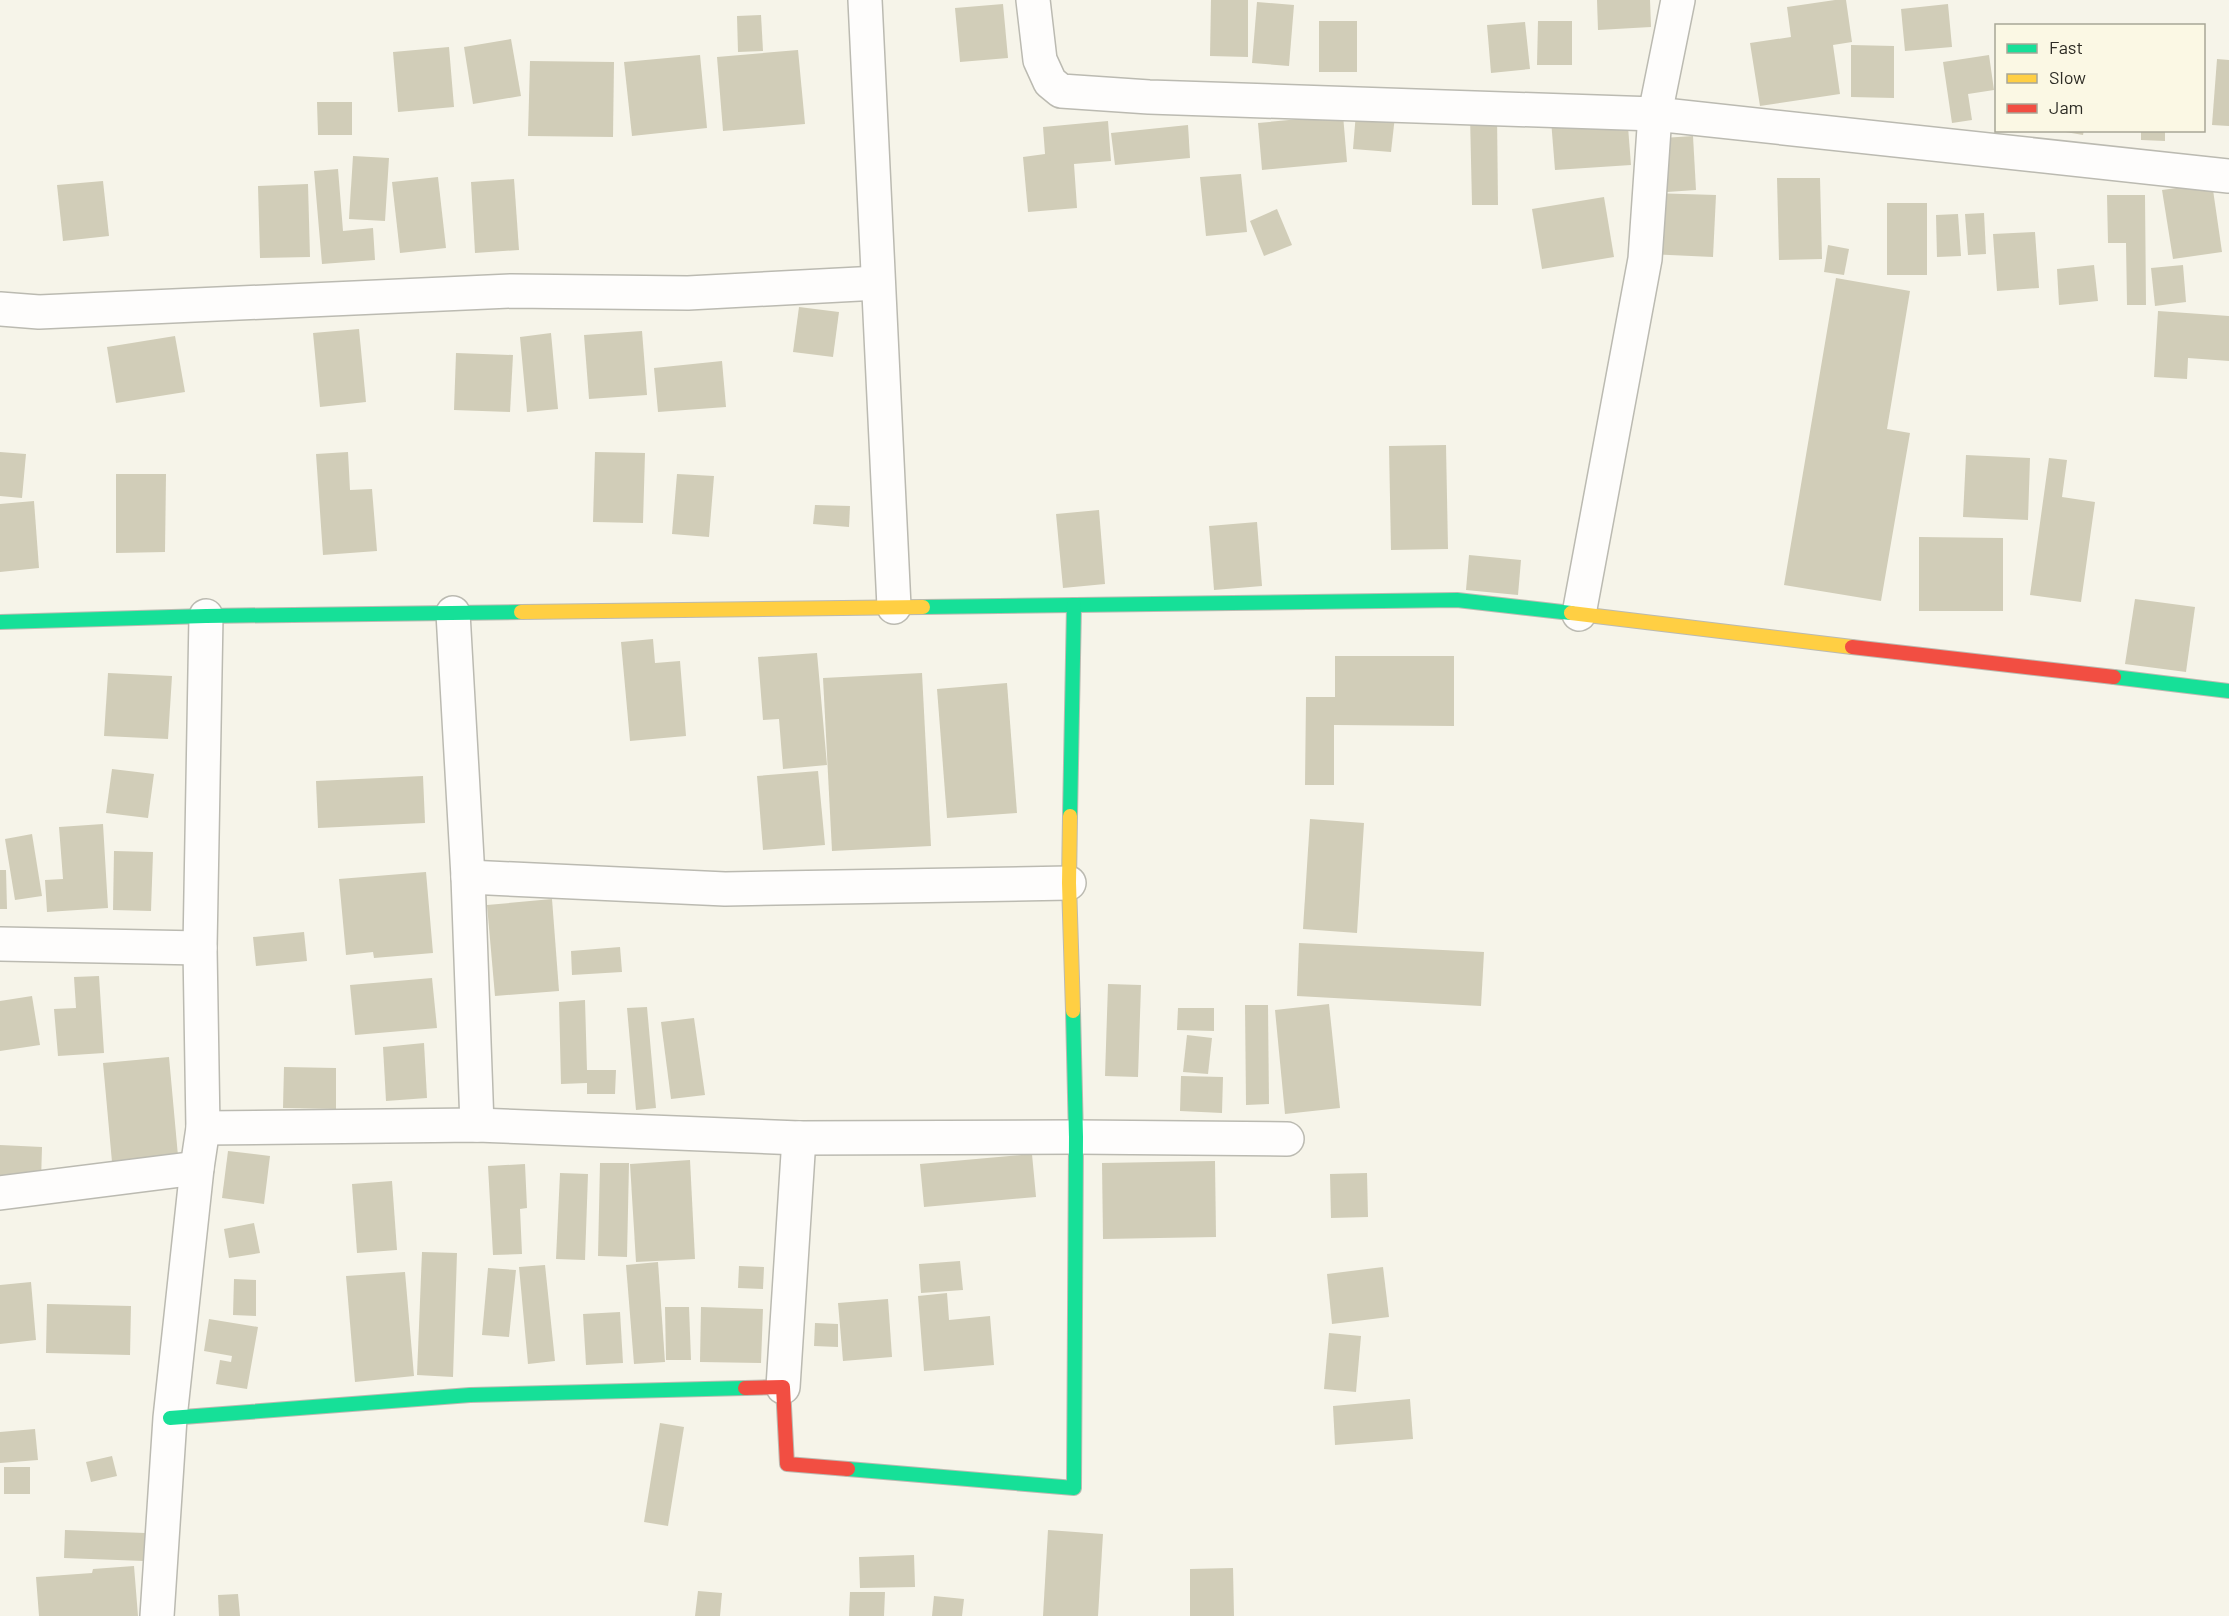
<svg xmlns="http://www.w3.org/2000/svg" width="2229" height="1616" font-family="Barlow,sans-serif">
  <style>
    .building { fill: #d1cdb8 }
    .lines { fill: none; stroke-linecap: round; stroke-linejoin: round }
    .street-casing { stroke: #bbbab1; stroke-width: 36 }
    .fast-casing { stroke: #bbbab1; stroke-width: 16 }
    .slow-casing { stroke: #bbbab1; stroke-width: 16 }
    .jam-casing { stroke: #bbbab1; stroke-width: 16 }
    .street { stroke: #fefdfc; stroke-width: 33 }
    .fast { stroke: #16e098; stroke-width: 14 }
    .slow { stroke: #ffcf43; stroke-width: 14 }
    .jam { stroke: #f24e42; stroke-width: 14 }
  </style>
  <rect width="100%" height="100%" fill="#f6f4e9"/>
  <!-- building -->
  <g class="building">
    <polygon points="1211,0 1248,0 1248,57 1210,56"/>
    <polygon points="1597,0 1650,0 1651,27 1598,30"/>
    <polygon points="1835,0 1846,0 1852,42 1833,45 1840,94 1760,106 1750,43 1791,37 1787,7"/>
    <polygon points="1257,2 1294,5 1289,66 1252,63"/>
    <polygon points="1003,4 1008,58 960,62 955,8"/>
    <polygon points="1948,4 1952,47 1905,51 1901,9"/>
    <polygon points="761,15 763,51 738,52 737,16"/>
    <rect x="1319" y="21" width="38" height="51"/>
    <polygon points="1538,21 1572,21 1572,65 1537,65"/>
    <polygon points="1525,22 1530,69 1491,73 1487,25"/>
    <polygon points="511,39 521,96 473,104 464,47"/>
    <polygon points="1851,45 1894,46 1894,98 1851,97"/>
    <polygon points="449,47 454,107 398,112 393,52"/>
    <polygon points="798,50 805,124 723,131 717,57"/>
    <polygon points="700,55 707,128 632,136 624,62"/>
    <polygon points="1989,55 1994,90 1968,94 1972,120 1952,123 1943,62"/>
    <polygon points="2217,59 2229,60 2229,126 2212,125"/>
    <polygon points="530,61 614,62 613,137 528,136"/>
    <polygon points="317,102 352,102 352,135 318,135"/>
    <polygon points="1356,113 1395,116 1391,152 1353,149"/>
    <polygon points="1497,114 1498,205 1472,205 1470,115"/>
    <polygon points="1627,114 1631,165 1555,170 1551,120"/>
    <polygon points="1343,115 1347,162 1262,170 1258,123"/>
    <polygon points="1108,121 1111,161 1074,164 1077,208 1028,212 1023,157 1045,154 1043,127"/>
    <polygon points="1188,125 1190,158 1115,165 1111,133"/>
    <polygon points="2054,130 2084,130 2083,135"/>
    <polygon points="2141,130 2165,130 2165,141 2141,140"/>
    <polygon points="1693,136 1696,190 1667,192 1663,138"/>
    <polygon points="353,156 389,158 385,221 349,219"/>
    <polygon points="338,169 343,231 373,228 375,260 322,264 314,171"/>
    <polygon points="1241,174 1247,232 1206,236 1200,177"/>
    <polygon points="438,177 446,248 400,253 392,182"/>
    <polygon points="1777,178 1820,178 1822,259 1779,260"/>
    <polygon points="514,179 519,250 475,253 471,182"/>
    <polygon points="103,181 109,236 63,241 57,185"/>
    <polygon points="2212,183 2222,252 2173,259 2162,190"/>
    <polygon points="308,184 310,257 260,258 258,186"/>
    <polygon points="1651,193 1716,195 1713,257 1648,254"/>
    <polygon points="2107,195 2145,195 2146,305 2127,305 2126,243 2108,243"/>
    <polygon points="1604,197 1614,257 1542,269 1532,209"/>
    <rect x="1887" y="203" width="40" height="72"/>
    <polygon points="1277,209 1292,245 1264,256 1250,221"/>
    <polygon points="1984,213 1986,254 1968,255 1965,214"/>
    <polygon points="1958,214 1961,256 1937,257 1936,215"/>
    <polygon points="2035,232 2039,288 1997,291 1993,234"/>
    <polygon points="1828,245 1849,249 1844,275 1824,272"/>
    <polygon points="2094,265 2098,301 2059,305 2057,269"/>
    <polygon points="2183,265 2186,302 2155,306 2151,268"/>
    <polygon points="1836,278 1910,291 1887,429 1910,433 1881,601 1784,585"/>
    <polygon points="799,307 839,312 833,357 793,352"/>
    <polygon points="2158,311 2229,316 2229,361 2188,358 2187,379 2154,377"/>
    <polygon points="359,329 366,402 320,407 313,333"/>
    <polygon points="642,331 647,395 589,399 584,335"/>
    <polygon points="551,333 558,409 527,412 520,337"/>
    <polygon points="175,336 185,392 116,403 107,347"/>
    <polygon points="456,353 513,355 510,412 454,410"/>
    <polygon points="722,361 726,407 658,412 654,368"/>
    <polygon points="1446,445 1448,549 1391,550 1389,446"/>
    <polygon points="0,452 26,454 22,498 0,496"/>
    <polygon points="348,452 350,490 372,489 377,551 323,555 316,454"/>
    <polygon points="595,452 645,453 643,523 593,522"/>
    <polygon points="1966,455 2030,458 2028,520 1963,517"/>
    <polygon points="2049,458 2067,460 2062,497 2095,502 2081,602 2030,595"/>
    <polygon points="116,474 166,474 165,552 116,553"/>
    <polygon points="677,474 714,476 709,537 672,534"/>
    <polygon points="34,501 39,568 0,572 0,504"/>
    <polygon points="815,505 850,506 849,527 813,524"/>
    <polygon points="1099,510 1105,584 1063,588 1056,514"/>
    <polygon points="1257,522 1262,586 1214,590 1209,526"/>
    <polygon points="1919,537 2003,538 2003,611 1919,611"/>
    <polygon points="1469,555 1521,560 1518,595 1466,590"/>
    <polygon points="2135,599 2195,607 2186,672 2125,664"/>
    <polygon points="653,639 655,663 680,661 686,736 630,741 621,642"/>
    <polygon points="817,653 827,765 783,769 779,719 763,720 758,657"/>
    <polygon points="1335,656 1454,656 1454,726 1334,725 1334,785 1305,785 1306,697 1335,697"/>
    <polygon points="108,673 172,676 168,739 104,736"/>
    <polygon points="922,673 931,846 832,851 823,678"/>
    <polygon points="1007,683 1017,813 947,818 937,689"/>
    <polygon points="112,769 154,774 148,818 106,813"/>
    <polygon points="818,771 825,845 763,850 757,776"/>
    <polygon points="423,776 425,823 318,828 316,781"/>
    <polygon points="1310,819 1364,823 1357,933 1303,929"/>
    <polygon points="103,824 108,908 47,912 45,880 63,879 59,827"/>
    <polygon points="32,834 42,896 15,900 5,839"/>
    <polygon points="114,851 153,852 151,911 113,910"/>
    <polygon points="0,870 6,870 7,909 0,909"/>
    <polygon points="426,872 433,953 374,958 373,952 346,955 339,879"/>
    <polygon points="552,899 559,991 495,996 487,905"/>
    <polygon points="304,932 307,961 256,966 253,937"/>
    <polygon points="1299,943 1484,952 1481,1006 1297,996"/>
    <polygon points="620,947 622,972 572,975 571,951"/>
    <polygon points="99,976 104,1053 58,1056 54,1009 76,1008 74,977"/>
    <polygon points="432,978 437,1028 355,1035 350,985"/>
    <polygon points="1108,984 1141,985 1138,1077 1105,1076"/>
    <polygon points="32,996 40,1045 0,1051 0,1001"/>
    <polygon points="585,1000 587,1070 616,1070 615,1094 587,1094 587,1083 561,1084 559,1002"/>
    <polygon points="1329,1004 1340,1108 1285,1114 1275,1010"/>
    <polygon points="1245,1005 1268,1005 1269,1104 1246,1105"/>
    <polygon points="647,1007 656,1108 636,1110 627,1008"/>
    <polygon points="1178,1008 1214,1008 1214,1031 1177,1030"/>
    <polygon points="694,1018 705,1095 671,1099 661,1022"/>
    <polygon points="1187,1035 1212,1038 1208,1074 1183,1072"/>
    <polygon points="424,1043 427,1098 386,1101 383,1047"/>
    <polygon points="169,1057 178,1156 112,1162 103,1063"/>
    <polygon points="284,1067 336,1068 336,1109 283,1108"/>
    <polygon points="1181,1076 1223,1077 1222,1113 1180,1111"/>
    <polygon points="0,1145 42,1147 41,1181 0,1179"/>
    <polygon points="228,1151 270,1156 264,1204 222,1198"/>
    <polygon points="1032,1154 1036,1197 924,1207 920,1164"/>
    <polygon points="690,1160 695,1259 636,1262 630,1164"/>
    <polygon points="1215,1161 1216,1237 1103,1239 1102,1163"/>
    <polygon points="600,1163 629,1163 627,1257 598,1256"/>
    <polygon points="525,1164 527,1208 520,1209 522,1254 493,1255 488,1166"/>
    <polygon points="560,1173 588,1174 585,1260 556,1259"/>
    <polygon points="1367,1173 1368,1217 1331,1218 1330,1174"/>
    <polygon points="392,1181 397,1250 357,1253 352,1184"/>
    <polygon points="254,1223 260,1253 229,1258 224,1229"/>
    <polygon points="422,1252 457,1253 453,1377 417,1375"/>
    <polygon points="960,1261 963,1290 921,1293 919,1264"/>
    <polygon points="658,1262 665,1362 634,1364 626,1265"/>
    <polygon points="545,1265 555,1361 528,1364 519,1267"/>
    <polygon points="739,1266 764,1267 763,1289 738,1288"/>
    <polygon points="1383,1267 1389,1317 1332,1324 1327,1274"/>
    <polygon points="488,1268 516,1270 509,1337 482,1335"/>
    <polygon points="405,1272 414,1376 355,1382 346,1276"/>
    <polygon points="234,1279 256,1280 256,1316 233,1315"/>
    <polygon points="31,1282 36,1340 0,1344 0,1285"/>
    <polygon points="947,1293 949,1320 990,1316 994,1365 924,1371 918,1296"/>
    <polygon points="888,1299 892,1357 843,1361 838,1303"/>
    <polygon points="47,1304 131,1306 130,1355 46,1353"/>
    <polygon points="665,1307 689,1307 691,1360 666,1360"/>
    <polygon points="701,1307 763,1309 761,1363 700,1362"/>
    <polygon points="620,1312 623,1363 586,1365 583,1314"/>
    <polygon points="209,1319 258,1327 247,1389 216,1384 220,1360 231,1362 232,1356 204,1351"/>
    <polygon points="815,1323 838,1324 838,1347 814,1346"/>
    <polygon points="1329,1333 1361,1336 1356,1392 1324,1389"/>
    <polygon points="1410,1399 1413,1439 1335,1445 1333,1406"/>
    <polygon points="660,1423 684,1427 668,1526 644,1522"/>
    <polygon points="35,1429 38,1460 0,1463 0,1432"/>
    <polygon points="112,1456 117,1476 91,1482 86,1462"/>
    <rect x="4" y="1467" width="26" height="27"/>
    <polygon points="65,1530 145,1533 144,1561 64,1558"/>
    <polygon points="1048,1530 1103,1534 1098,1616 1043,1616"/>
    <polygon points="914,1555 915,1587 860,1588 859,1557"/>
    <polygon points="134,1566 138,1616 39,1616 36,1577 92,1573 93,1569"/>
    <polygon points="1233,1568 1234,1616 1190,1616 1190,1569"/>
    <polygon points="698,1591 722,1593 720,1616 695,1616"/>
    <polygon points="850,1592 885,1592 884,1616 849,1616"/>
    <polygon points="238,1594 240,1616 219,1616 218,1595"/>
    <polygon points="934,1596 964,1599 962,1616 932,1616"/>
  </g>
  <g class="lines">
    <defs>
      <g id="street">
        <polyline points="865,0 894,607"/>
        <polyline points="1033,0 1040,60 1050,82 1061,91 1149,97 1655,114 2229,176"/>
        <polyline points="0,309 39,312 511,291 688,293 878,283"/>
        <polyline points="453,613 468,877 477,1125"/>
        <polyline points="1579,614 1645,259 1655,114 1678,0"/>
        <polyline points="468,877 725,889 1069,883"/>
        <polyline points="0,944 200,948"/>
        <polyline points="203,1128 477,1125 799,1138 1076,1137 1287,1139"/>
        <polyline points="0,1193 197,1168"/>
        <polyline points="783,1387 799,1138"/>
        <polyline points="157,1616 170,1418 197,1168 203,1128 200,948 206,616"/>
      </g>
      <g id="fast">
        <polyline points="923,607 1457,600 1571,613"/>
        <polyline points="0,622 206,616 521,612"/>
        <polyline points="2114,677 2229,691"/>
        <polyline points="1070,816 1074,605"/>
        <polyline points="170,1418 470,1395 745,1388"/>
        <polyline points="848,1469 1074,1488 1076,1137 1073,1011"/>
      </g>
      <g id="slow">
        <polyline points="521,612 923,607"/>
        <polyline points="1571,613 1852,647"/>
        <polyline points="1070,816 1069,883 1073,1011"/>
      </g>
      <g id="jam">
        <polyline points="1852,647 2114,677"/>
        <polyline points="745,1388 783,1387 787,1464 848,1469"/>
      </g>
    </defs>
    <!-- street casing -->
    <use href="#street" class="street-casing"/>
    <!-- fast casing -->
    <use href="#fast" class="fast-casing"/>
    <!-- slow casing -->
    <use href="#slow" class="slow-casing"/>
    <!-- jam casing -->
    <use href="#jam" class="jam-casing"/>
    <!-- street -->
    <use href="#street" class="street"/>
    <!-- fast -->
    <use href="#fast" class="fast"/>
    <!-- slow -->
    <use href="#slow" class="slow"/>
    <!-- jam -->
    <use href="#jam" class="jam"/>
  </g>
  <!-- legend -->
  <rect x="1995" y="24" width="210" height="108" fill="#fbf8e4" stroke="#a8a697" stroke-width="1.5"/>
  <rect x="2007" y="44" width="30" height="9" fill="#16e098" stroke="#a8a697" stroke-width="1.5"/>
  <text x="2049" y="54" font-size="18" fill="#2c2b24">Fast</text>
  <rect x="2007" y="74" width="30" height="9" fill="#ffcf43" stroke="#a8a697" stroke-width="1.5"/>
  <text x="2049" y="84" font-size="18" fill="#2c2b24">Slow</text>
  <rect x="2007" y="104" width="30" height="9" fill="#f24e42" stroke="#a8a697" stroke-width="1.5"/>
  <text x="2049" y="114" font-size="18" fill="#2c2b24">Jam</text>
</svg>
